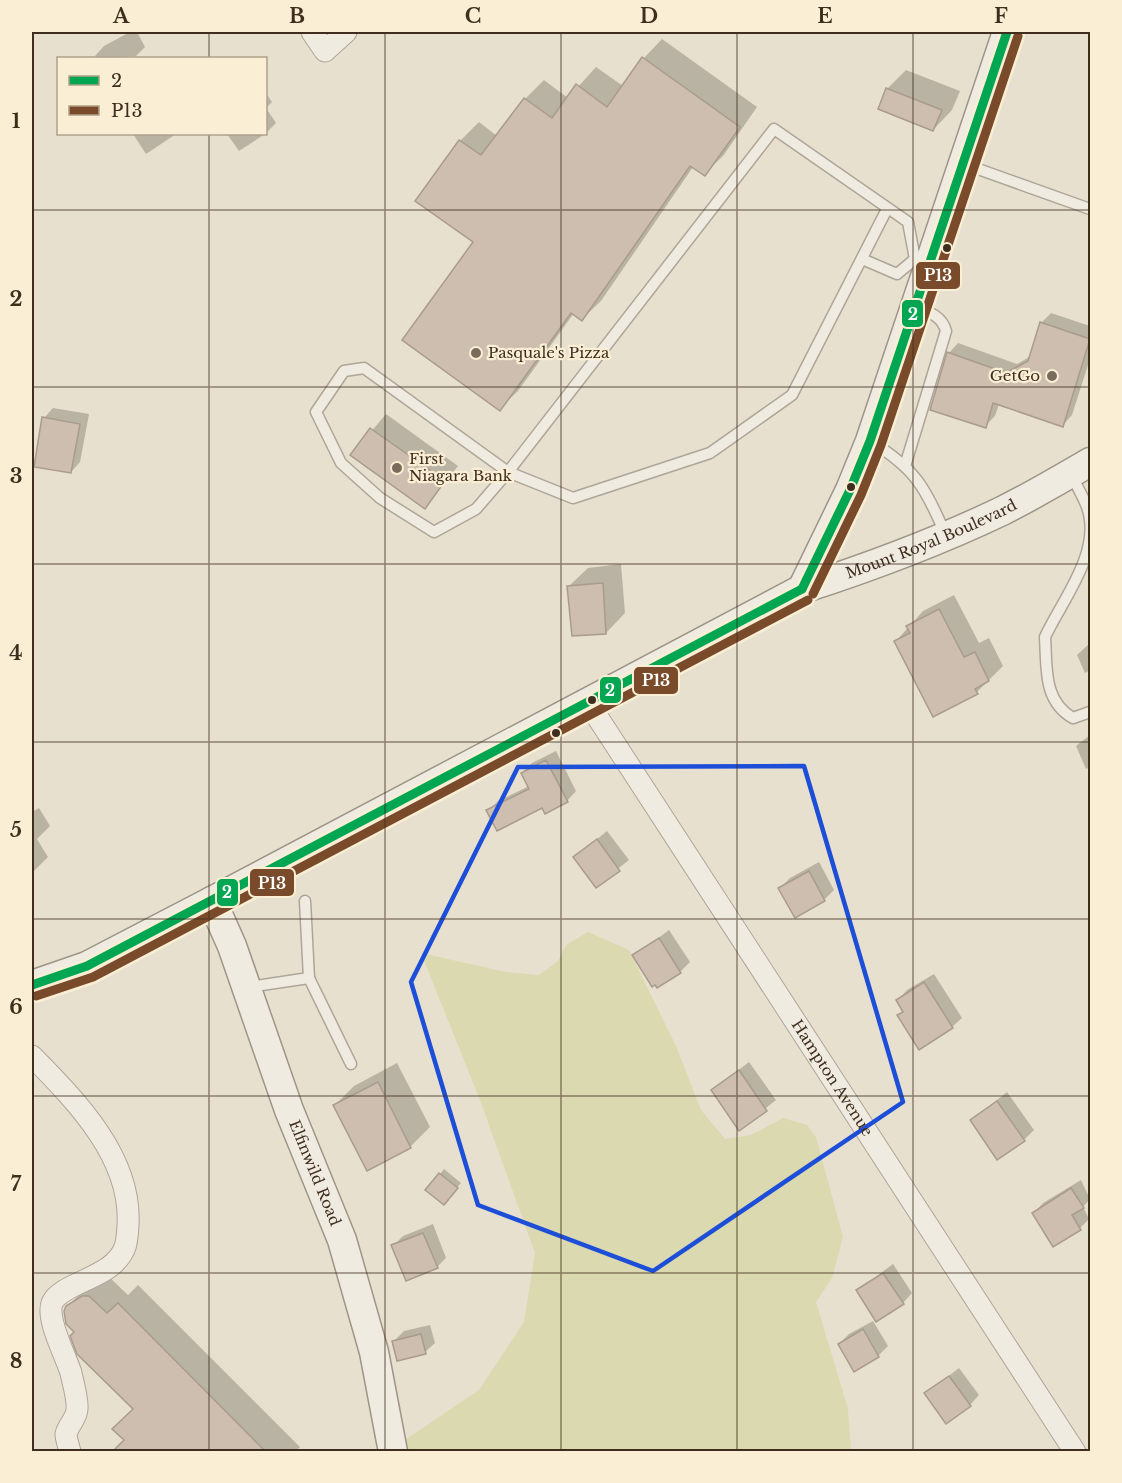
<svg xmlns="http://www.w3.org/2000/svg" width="1122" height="1483" font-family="'Libre Baskerville',serif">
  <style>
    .green { fill: #dad9af }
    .shadow { fill: #0003 }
    .building { fill: #cdbeaf; stroke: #a99b8d; stroke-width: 1.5 }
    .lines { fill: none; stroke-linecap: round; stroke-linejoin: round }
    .lane-casing { stroke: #aea598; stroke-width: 13 }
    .street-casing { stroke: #aea598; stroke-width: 23 }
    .secondary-casing { stroke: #9e9487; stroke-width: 31 }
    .lane { stroke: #f0ebe1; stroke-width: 10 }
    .street { stroke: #f0ebe1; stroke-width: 21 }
    .secondary { stroke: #f0ebe1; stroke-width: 28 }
    .bus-1-casing { stroke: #faeed5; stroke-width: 14 }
    .bus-2-casing { stroke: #faeed5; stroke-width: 14 }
    .bus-1 { stroke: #00a651; stroke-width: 9 }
    .bus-2 { stroke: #7a4b2a; stroke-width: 9 }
    .marked { fill: none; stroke: #1d4ed8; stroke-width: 4.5; stroke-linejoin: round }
    .grid { fill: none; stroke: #3f2d1d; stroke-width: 1.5; stroke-opacity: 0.55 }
    .bus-dot { fill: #3f2d1d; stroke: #faeed5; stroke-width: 2 }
    .poi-dot { fill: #7a6c5b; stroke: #faeed5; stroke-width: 2 }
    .labels { text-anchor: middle; stroke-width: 4.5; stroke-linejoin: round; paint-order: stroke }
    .poi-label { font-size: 15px; fill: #3f2d1d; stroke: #faeed5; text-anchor: start }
    .street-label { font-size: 15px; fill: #3f2d1d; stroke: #faeed5 }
    .line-badge { stroke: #faeed5; stroke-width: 2 }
    .badge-label { font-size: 16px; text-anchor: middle; font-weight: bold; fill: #fff }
    .neatline { fill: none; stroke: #3f2d1d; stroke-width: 2 }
    .grid-label { font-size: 20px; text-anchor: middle; font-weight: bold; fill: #3f2d1d }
  </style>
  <rect width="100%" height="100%" fill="#e8e0ce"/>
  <!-- green -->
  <polygon class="green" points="588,932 629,950 676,1046 701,1110 725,1139 751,1135 783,1118 807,1125 816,1137 843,1237 832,1278 816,1302 848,1409 851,1451 393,1452 393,1448 479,1390 524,1322 535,1253 480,1100 421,953 506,972 539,975 558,961 566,945"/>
  <!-- shadow -->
  <g class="shadow">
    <polygon points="130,32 137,32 145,47 136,56 96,58 95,56 104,46"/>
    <polygon points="662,39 757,107 723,156 704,174 693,167 601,301 582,319 574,313 518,391 499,409 475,241 417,201 460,141 479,122 497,136 525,99 544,80 568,98 596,67 623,86 644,58"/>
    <polygon points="906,70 960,91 952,110 933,130 887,89"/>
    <polygon points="266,93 272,102 266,108 276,123 266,133"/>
    <polygon points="133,134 176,134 146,154"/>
    <polygon points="227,134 265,134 239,151"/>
    <polygon points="1051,313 1090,326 1090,359 1072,415 1063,425 999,404 995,416 985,426 949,353 958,343 1017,364 1031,356 1041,323"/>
    <polygon points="53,408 89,414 80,462 71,472 44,418"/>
    <polygon points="386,414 458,466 425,507 352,454"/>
    <polygon points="621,564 625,613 606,633 568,587 588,568"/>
    <polygon points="954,595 979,643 989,638 1003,666 977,692 934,715 896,641 923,611"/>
    <polygon points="1090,643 1090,670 1085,673 1077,655"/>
    <polygon points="1090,735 1090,767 1086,769 1076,746"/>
    <polygon points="556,751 576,791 567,801 543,806 488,811 498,801 529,786 522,773 532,763"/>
    <polygon points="39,808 50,826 37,839 48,857 32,873 32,812"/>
    <polygon points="607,831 629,860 596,886 575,857"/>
    <polygon points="819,862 834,890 824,900 780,888 790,878"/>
    <polygon points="669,930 690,962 680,972 634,956"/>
    <polygon points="934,974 962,1018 952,1027 899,1016 904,1011 898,1000 907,990"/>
    <polygon points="749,1062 776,1100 740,1129 713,1090"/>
    <polygon points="397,1063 430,1127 411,1146 367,1169 335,1105 354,1086"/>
    <polygon points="1007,1092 1034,1130 1024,1140 972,1120"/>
    <polygon points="444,1169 461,1183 448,1198 440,1174"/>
    <polygon points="1081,1180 1090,1199 1083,1207 1089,1219 1080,1228 1034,1213 1043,1203"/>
    <polygon points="433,1224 446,1258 437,1267 393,1246 403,1236"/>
    <polygon points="893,1264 912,1293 903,1303 858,1290"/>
    <polygon points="109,1277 128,1295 138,1285 300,1447 295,1452 128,1452 126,1440 134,1409 76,1332 66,1308 85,1289"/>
    <polygon points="873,1321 888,1346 878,1356 839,1344 849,1334"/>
    <polygon points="430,1325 435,1343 425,1352 394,1341 404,1331"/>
    <polygon points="959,1368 979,1395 970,1405 926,1394"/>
  </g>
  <!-- building -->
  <g class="building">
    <polygon points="642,57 740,127 705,176 690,166 582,321 571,313 500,411 402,340 473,242 415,201 459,140 481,155 524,98 552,118 576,84 607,107"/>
    <polygon points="886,88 942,110 933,131 878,109"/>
    <polygon points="1040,322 1090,339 1063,427 993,403 986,428 930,410 947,352 1006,373 1028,361"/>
    <polygon points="42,417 80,424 71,473 34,467"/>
    <polygon points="370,428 445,481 425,509 350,455"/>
    <polygon points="603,583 606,634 572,636 567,586"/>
    <polygon points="939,609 964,657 975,652 989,681 975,689 978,694 933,717 894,641 910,633 906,626"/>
    <polygon points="546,760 568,802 545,814 542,808 497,831 486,810 529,789 521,773"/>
    <polygon points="597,839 620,871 596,888 573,857"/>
    <polygon points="809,871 825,901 795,918 778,888"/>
    <polygon points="659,938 681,973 657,988 655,985 652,987 632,955"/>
    <polygon points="924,982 953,1028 919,1050 897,1015 903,1012 896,1000"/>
    <polygon points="739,1070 767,1111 739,1131 711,1090"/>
    <polygon points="378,1082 411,1148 367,1171 333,1105"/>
    <polygon points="997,1101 1025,1141 997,1160 970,1120"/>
    <polygon points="439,1173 458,1188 444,1205 425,1190"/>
    <polygon points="1071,1188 1084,1208 1072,1215 1081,1230 1053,1247 1032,1213"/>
    <polygon points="423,1233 438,1268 406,1281 391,1245"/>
    <polygon points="883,1273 904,1304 876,1322 856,1290"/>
    <polygon points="82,1296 89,1296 107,1313 118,1303 266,1452 112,1452 124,1440 112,1429 133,1409 77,1354 70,1336 74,1332 66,1324 64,1311 66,1306"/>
    <polygon points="863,1329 879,1357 854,1372 838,1344"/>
    <polygon points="421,1334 426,1354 397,1361 392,1341"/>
    <polygon points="949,1376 971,1406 946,1424 924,1393"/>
  </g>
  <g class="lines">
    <defs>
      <g id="lane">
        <polyline points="964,164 1090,209"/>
        <polyline points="887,209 792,395 710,453 573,498 508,472 774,129 908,222 915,259 928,260"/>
        <polyline points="862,259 897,274 915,259"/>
        <polygon points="364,368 508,472 476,509 434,532 380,498 341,463 316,412 344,371"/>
        <path d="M870 441C915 468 926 488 946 536"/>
        <path d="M905 466 946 331C942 316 929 312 916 307"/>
        <path d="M1071 474C1076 485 1083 496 1087 507 1103 551 1062 600 1045 637 1047 668 1043 701 1073 718L1090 712"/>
        <polyline points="309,978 351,1064"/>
        <polyline points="249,987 309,978 305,901"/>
      </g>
      <g id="street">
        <polyline points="312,32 325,51 346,32"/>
        <path id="s1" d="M589 704 1075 1452"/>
        <path d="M32 1056C76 1101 132 1157 128 1225 127 1241 127 1250 115 1262 99 1279 59 1286 52 1303 46 1320 66 1356 71 1373 73 1383 78 1399 77 1409 77 1418 68 1425 66 1434 66 1439 69 1447 70 1452"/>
      </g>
      <g id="secondary">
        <polyline points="802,589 850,490 870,441 1007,32"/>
        <path id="s2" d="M212 901 232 946 289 1110 342 1240 374 1352 393 1452"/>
        <path id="s3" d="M32 985 87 966 212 901 802 589C870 567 937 542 1002 511 1032 496 1061 479 1090 462"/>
      </g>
    </defs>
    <!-- lane casing -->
    <use href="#lane" class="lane-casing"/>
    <!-- street casing -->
    <use href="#street" class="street-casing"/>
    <!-- secondary casing -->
    <use href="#secondary" class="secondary-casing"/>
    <!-- lane -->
    <use href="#lane" class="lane"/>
    <!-- street -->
    <use href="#street" class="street"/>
    <!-- secondary -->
    <use href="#secondary" class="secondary"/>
    <defs>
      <g id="bus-1">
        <polyline points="802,589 850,490 870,441 1007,32"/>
        <polyline points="32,985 87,966 802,589"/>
      </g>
      <g id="bus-2">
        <polyline points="813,594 861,495 881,445 1018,36"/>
        <polyline points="36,996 93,977 808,600"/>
      </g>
    </defs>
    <!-- bus-1 casing -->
    <use href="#bus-1" class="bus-1-casing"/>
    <!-- bus-2 casing -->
    <use href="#bus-2" class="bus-2-casing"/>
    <!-- bus-1 -->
    <use href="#bus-1" class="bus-1"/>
    <!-- bus-2 -->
    <use href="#bus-2" class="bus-2"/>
  </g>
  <!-- marked area -->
  <path class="marked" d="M804 766 903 1102 653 1271 478 1205 411 982 518 767Z"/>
  <!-- grid -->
  <path class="grid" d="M209 32V58M385 32V1452M561 32V1452M737 32V1452M913 32V1452M209 134V1452M32 210H1090M32 387H1090M32 564H1090M32 742H1090M32 919H1090M32 1096H1090M32 1273H1090"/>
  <!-- markers -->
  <g class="bus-dot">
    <circle cx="947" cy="248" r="5"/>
    <circle cx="851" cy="487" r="5"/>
    <circle cx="592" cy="700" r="5"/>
    <circle cx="556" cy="733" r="5"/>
  </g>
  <g class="poi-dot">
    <circle cx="476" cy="353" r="6"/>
    <circle cx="1052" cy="376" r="6"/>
    <circle cx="397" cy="468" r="6"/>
  </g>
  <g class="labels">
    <!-- poi labels -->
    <g class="poi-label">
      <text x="488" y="358">Pasquale's Pizza</text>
      <text x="1040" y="381" text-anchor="end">GetGo</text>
      <text x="409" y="464">First<tspan x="409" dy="17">Niagara Bank</tspan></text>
    </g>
    <!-- street labels -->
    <g class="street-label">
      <text dy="5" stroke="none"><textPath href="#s3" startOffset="1005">Mount Royal Boulevard</textPath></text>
      <text dy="5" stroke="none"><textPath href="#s1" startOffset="446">Hampton Avenue</textPath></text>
      <text dy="5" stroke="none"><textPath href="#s2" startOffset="291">Elfinwild Road</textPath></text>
    </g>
  </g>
  <g class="line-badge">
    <rect x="915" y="261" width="46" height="29" rx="6" fill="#7a4b2a"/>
    <rect x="901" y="299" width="23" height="29" rx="6" fill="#00a651"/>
    <rect x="633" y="666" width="46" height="29" rx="6" fill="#7a4b2a"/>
    <rect x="599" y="676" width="23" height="28" rx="6" fill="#00a651"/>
    <rect x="249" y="868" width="46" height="29" rx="6" fill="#7a4b2a"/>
    <rect x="216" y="878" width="23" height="29" rx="6" fill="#00a651"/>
  </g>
  <g class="badge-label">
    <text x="938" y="281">P13</text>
    <text x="913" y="320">2</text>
    <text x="656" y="686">P13</text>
    <text x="610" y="696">2</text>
    <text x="272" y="889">P13</text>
    <text x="227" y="898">2</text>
  </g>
  <!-- border -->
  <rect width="1122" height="1483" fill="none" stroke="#faeed5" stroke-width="66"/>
  <!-- legend -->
  <rect x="57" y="57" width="210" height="78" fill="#faeed5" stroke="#afa18b" stroke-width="1.5"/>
  <rect x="69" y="76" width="30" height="9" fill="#00a651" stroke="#afa18b" stroke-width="1.5"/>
  <text x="111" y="87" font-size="18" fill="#3f2d1d">2</text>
  <rect x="69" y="106" width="30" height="9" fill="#7a4b2a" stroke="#afa18b" stroke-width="1.5"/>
  <text x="111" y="117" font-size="18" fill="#3f2d1d">P13</text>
  <rect x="33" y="33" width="1056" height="1417" class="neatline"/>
  <g class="grid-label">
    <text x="121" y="23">A</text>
    <text x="297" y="23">B</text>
    <text x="473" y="23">C</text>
    <text x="649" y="23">D</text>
    <text x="825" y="23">E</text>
    <text x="1001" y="23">F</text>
    <text x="16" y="128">1</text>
    <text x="16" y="306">2</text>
    <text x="16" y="483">3</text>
    <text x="16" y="660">4</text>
    <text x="16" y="837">5</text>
    <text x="16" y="1014">6</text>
    <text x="16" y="1191">7</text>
    <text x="16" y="1368">8</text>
  </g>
</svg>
